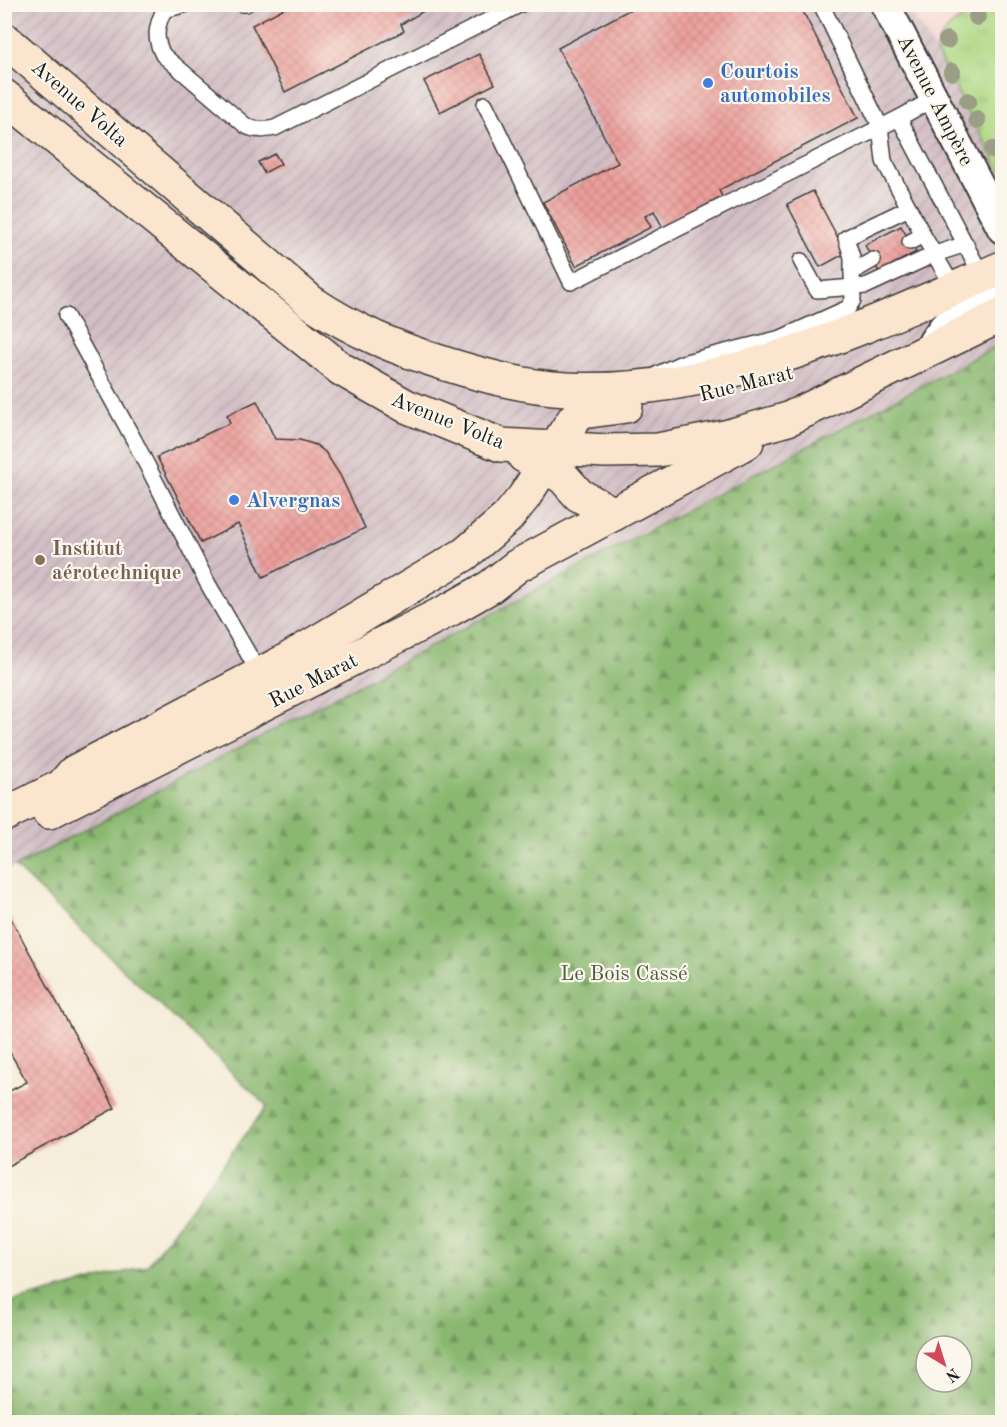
<svg xmlns="http://www.w3.org/2000/svg" width="1007" height="1427" font-family="'Old Standard TT',serif">
  <style>
    .built { fill: #f7d0cf }
    .industrial { fill: url(#industrial-furrows) }
    .grass { fill: url(#grass-tufts); stroke: #647a50; stroke-width: 1.5 }
    .forest { fill: url(#forest-firs); stroke: #536a46; stroke-width: 1.5; fill-rule: evenodd }
    .building { fill: url(#building-cross-hatch) }
    .lines { fill: none; stroke-linecap: round; stroke-linejoin: round }
    .service-casing { stroke: #3d3b38; stroke-width: 18 }
    .minor-casing { stroke: #3d3b38; stroke-width: 32 }
    .secondary-casing { stroke: #3d3b38; stroke-width: 36 }
    .service { stroke: #fff; stroke-width: 15 }
    .minor { stroke: #fff; stroke-width: 28 }
    .secondary { stroke: #fce5cf; stroke-width: 33 }
    .tree { fill: #9a9e84 }
    .shop-dot { fill: #3f7fe0; stroke: #fbf7ec; stroke-width: 2 }
    .education-dot { fill: #8d6e63; stroke: #fbf7ec; stroke-width: 2 }
    .labels { text-anchor: middle; stroke-width: 4.5; stroke-linejoin: round; paint-order: stroke }
    .shop-label { font-size: 21px; font-weight: bold; fill: #366cbe; stroke: #fbf7ec; text-anchor: start }
    .street-label { font-size: 21px; fill: #1c1c1c; stroke: #fbf7ec }
    .education-label { font-size: 21px; font-weight: bold; fill: #785e54; stroke: #fbf7ec; text-anchor: start }
    .park-label { font-size: 21px; fill: #4f5e40; stroke: #fbf7ec }
  </style>
  <defs>
    <pattern id="industrial-furrows" width="10" height="10" patternUnits="userSpaceOnUse" patternTransform="scale(1.5)"><rect width="10" height="10" fill="#d2bec5"/><path d="M-1 1l2-2M0 10L10 0M9 11l2-2" fill="none" stroke="#b4a3a9"/></pattern>
    <pattern id="grass-tufts" width="24" height="20" patternUnits="userSpaceOnUse" patternTransform="scale(1.5)"><rect width="24" height="20" fill="#add883"/><path d="M3 7l-1-3M5 7V3M7 7l1-3M15 17l-1-3M17 17v-4M19 17l1-3" fill="none" stroke="#94b971"/></pattern>
    <pattern id="forest-firs" width="22" height="20" patternUnits="userSpaceOnUse" patternTransform="scale(1.5)"><rect width="22" height="20" fill="#8ab871"/><path d="M5 1l3.5 6h-7zM16 11l3.5 6h-7z" fill="#70955c"/></pattern>
    <pattern id="building-cross-hatch" width="8" height="8" patternUnits="userSpaceOnUse" patternTransform="scale(1.5)"><rect width="8" height="8" fill="#ec9f9b"/><path d="M0 0l8 8M0 8l8-8" fill="none" stroke="#ca8885"/></pattern>
  </defs>
  <rect width="100%" height="100%" fill="#fbf7ec"/>
  <filter id="ink" filterUnits="userSpaceOnUse"><feTurbulence type="fractalNoise" baseFrequency=".0167" numOctaves="2"/><feDisplacementMap in="SourceGraphic" scale="12" xChannelSelector="R" yChannelSelector="G"/><feConvolveMatrix kernelMatrix="1 2 1 2 8 2 1 2 1" color-interpolation-filters="sRGB"/></filter>
  <filter id="wash" filterUnits="userSpaceOnUse"><feTurbulence type="fractalNoise" baseFrequency=".008" numOctaves="4" result="noise"/><feDisplacementMap in="SourceGraphic" scale="24" xChannelSelector="R" yChannelSelector="G"/><feGaussianBlur stdDeviation="1.35" result="paint"/><feColorMatrix in="noise" values="0 0 0 0 0 0 0 0 0 0 0 0 0 0 0 0 0 1.4 0 .05"/><feComposite in="paint" operator="in"/></filter>
  <g filter="url(#wash)">
    <rect width="100%" height="100%" fill="#f5ecd7"/>
    <!-- built -->
    <polygon class="built" points="906,5 1002,5 1002,174 936,52"/>
    <!-- industrial -->
    <polygon class="industrial" points="5,5 906,5 936,52 1002,174 1002,343 5,872"/>
    <!-- grass -->
    <path class="grass" d="M988 5H1002V174L936 52C940 26 966 15 988 5Z"/>
    <!-- forest -->
    <path class="forest" d="M1002 343V1422H5V1304L147 1266 267 1106 15 867ZM926 1346H962V1382H926Z"/>
    <g id="blocks">
      <!-- building -->
      <g class="building">
        <polygon points="292,4 436,4 401,24 404,31 285,92 252,25"/>
        <polygon points="640,4 799,4 858,118 719,190 722,197 663,228 654,211 645,216 651,227 576,266 543,202 618,163 558,48"/>
        <polygon points="479,54 495,84 440,112 424,81"/>
        <polygon points="275,154 281,164 264,173 258,162"/>
        <polygon points="813,191 846,253 820,267 787,204"/>
        <polygon points="901,226 916,252 879,272 865,245"/>
        <polygon points="257,401 275,439 300,440 316,445 325,452 340,475 365,528 263,577 238,524 201,543 157,457 230,423 227,415"/>
        <polygon points="10,917 115,1108 4,1168 4,1094 27,1082 4,1042 4,920"/>
      </g>
    </g>
  </g>
  <g filter="url(#ink)">
    <use href="#blocks" fill-opacity="0" stroke="#3d3b38" stroke-width="1.5"/>
    <g class="lines">
      <defs>
        <g id="service">
          <path d="M187 4 164 10C156 27 154 38 163 55L246 126C256 131 264 130 275 128L521 4"/>
          <polyline points="242,4 246,4"/>
          <polyline points="821,4 880,126 884,161 909,208"/>
          <polyline points="485,104 571,282 899,118 935,98"/>
          <polyline points="899,118 982,276"/>
          <polyline points="910,242 923,235 954,288"/>
          <polyline points="801,261 817,290 866,286 935,254 966,244"/>
          <polyline points="852,272 852,257 846,238 909,208 923,235"/>
          <polyline points="66,316 134,440 208,584 261,676"/>
          <polyline points="658,374 682,363 781,338 848,308 853,300 852,272 873,260"/>
        </g>
        <g id="minor">
          <polyline points="885,4 1002,229"/>
          <polyline points="933,341 944,326 1002,292"/>
        </g>
        <g id="secondary">
          <path d="M4 39 311 302C356 332 395 348 446 364 485 376 525 387 566 389 720 397 864 327 1002 268"/>
          <polyline points="4,96 341,369 406,406 501,445 606,451 658,450 725,437 788,419 1002,315"/>
          <polyline points="524,456 563,477 579,495 614,514"/>
          <polyline points="49,812 451,609 490,587 517,566 747,442"/>
          <polyline points="4,815 62,786 74,772 287,660 465,554 507,518 524,497 564,434 574,419 582,412 626,406"/>
        </g>
      </defs>
      <!-- service casing -->
      <use href="#service" class="service-casing"/>
      <!-- minor casing -->
      <use href="#minor" class="minor-casing"/>
      <!-- secondary casing -->
      <use href="#secondary" class="secondary-casing"/>
      <!-- service -->
      <use href="#service" class="service"/>
      <!-- minor -->
      <use href="#minor" class="minor"/>
      <!-- secondary -->
      <use href="#secondary" class="secondary"/>
    </g>
    <!-- trees -->
    <g class="tree">
      <circle cx="977" cy="17" r="9"/>
      <circle cx="947" cy="40" r="9"/>
      <circle cx="952" cy="72" r="9"/>
      <circle cx="968" cy="101" r="9"/>
      <circle cx="977" cy="120" r="9"/>
      <circle cx="993" cy="150" r="9"/>
    </g>
  </g>
  <!-- markers -->
  <g class="shop-dot">
    <circle cx="708" cy="83" r="6"/>
    <circle cx="234" cy="500" r="6"/>
  </g>
  <circle class="education-dot" cx="40" cy="560" r="6"/>
  <g class="labels">
    <!-- shop labels -->
    <g class="shop-label">
      <text x="720" y="78">Courtois<tspan x="720" dy="24">automobiles</tspan></text>
      <text x="246" y="507">Alvergnas</text>
    </g>
    <!-- street labels -->
    <g class="street-label">
      <text transform="translate(936 100) rotate(63)" y="7">Avenue Ampère</text>
      <text transform="translate(80 103) rotate(41)" y="7">Avenue Volta</text>
      <text transform="translate(746 383) rotate(-14)" y="7">Rue Marat</text>
      <text transform="translate(448 420) rotate(22)" y="7">Avenue Volta</text>
      <text transform="translate(313 680) rotate(-27)" y="7">Rue Marat</text>
    </g>
    <!-- education labels -->
    <g class="education-label">
      <text x="52" y="555">Institut<tspan x="52" dy="24">aérotechnique</tspan></text>
    </g>
    <!-- park labels -->
    <g class="park-label">
      <text x="624" y="980">Le Bois Cassé</text>
    </g>
  </g>
  <!-- margin -->
  <rect width="1007" height="1427" fill="none" stroke="#fbf7ec" stroke-width="24"/>
  <!-- north arrow -->
  <g transform="translate(944 1364) rotate(142)"><circle r="28" fill="#fbf7ec" stroke="#a29f99" stroke-width="1.5"/>
  <path d="M0-4.5L10 22L0 15L-10 22Z" fill="#d1495b"/>
  <text y="-9" font-size="16" font-weight="bold" text-anchor="middle" fill="#1c1c1c">N</text>
  </g>
</svg>
